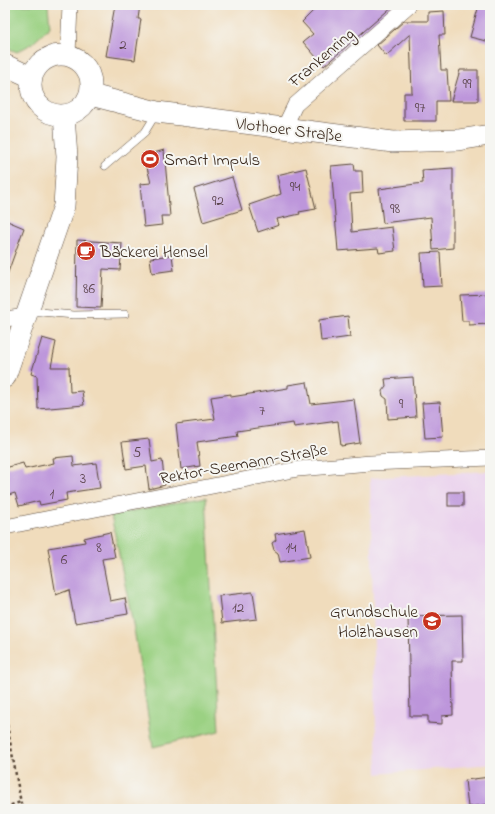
<svg xmlns="http://www.w3.org/2000/svg" width="495" height="814" font-family="'Indie Flower',sans-serif">
  <style>
    .built { fill: #ead1ed }
    .green { fill: #9bd183; stroke: #6b7e50 }
    .building { fill: #bd96db }
    .lines { fill: none; stroke-linecap: round; stroke-linejoin: round }
    .lane-casing { stroke: #564536; stroke-width: 8 }
    .street-casing { stroke: #564536; stroke-width: 16 }
    .secondary-casing { stroke: #564536; stroke-width: 22 }
    .path { stroke: #564536; stroke-width: 2.5; stroke-dasharray: 3 3; stroke-linecap: butt }
    .lane { stroke: #fff; stroke-width: 7 }
    .street { stroke: #fff; stroke-width: 15 }
    .secondary { stroke: #fff; stroke-width: 21 }
    .labels { text-anchor: middle; stroke-width: 4; stroke-linejoin: round; paint-order: stroke }
    .number-label { font-size: 15px; fill: #5c454d }
    .street-label { font-size: 17px; fill: #3b2a1e; stroke: #f6f6f2 }
    .poi-label { font-size: 17px; fill: #3b2a1e; stroke: #f6f6f2; text-anchor: start }
  </style>
  <rect width="100%" height="100%" fill="#f6f6f2"/>
  <filter id="ink" filterUnits="userSpaceOnUse"><feTurbulence type="fractalNoise" baseFrequency=".025" numOctaves="2"/><feDisplacementMap in="SourceGraphic" scale="8" xChannelSelector="R" yChannelSelector="G"/><feConvolveMatrix kernelMatrix="1 2 1 2 8 2 1 2 1" color-interpolation-filters="sRGB"/></filter>
  <filter id="wash" filterUnits="userSpaceOnUse"><feTurbulence type="fractalNoise" baseFrequency=".012" numOctaves="4" result="noise"/><feDisplacementMap in="SourceGraphic" scale="16" xChannelSelector="R" yChannelSelector="G"/><feGaussianBlur stdDeviation="0.9" result="paint"/><feColorMatrix in="noise" values="0 0 0 0 0 0 0 0 0 0 0 0 0 0 0 0 0 1.4 0 .05"/><feComposite in="paint" operator="in"/></filter>
  <g filter="url(#wash)">
    <rect width="100%" height="100%" fill="#f0dcbc"/>
    <!-- built -->
    <polygon class="built" points="490,471 490,764 377,774 370,478"/>
    <!-- green -->
    <g class="green">
      <polygon points="5,5 48,5 50,27 33,43 17,52 5,47"/>
      <polygon points="206,497 219,731 153,747 134,629 111,515"/>
    </g>
    <g id="blocks">
      <!-- building -->
      <g class="building">
        <polygon points="115,5 140,5 138,19 141,19 135,60 106,56"/>
        <polygon points="319,5 394,5 324,66 303,42 313,34 302,22"/>
        <polygon points="479,5 490,5 490,42 470,37"/>
        <polygon points="444,11 445,35 439,35 441,70 447,70 449,101 436,101 436,121 404,121 404,93 412,93 410,34 386,56 377,45 404,21 428,21 428,12"/>
        <polygon points="460,70 478,70 478,101 451,101"/>
        <polygon points="164,150 170,216 161,216 162,225 144,227 140,184 151,183 144,156"/>
        <polygon points="354,164 355,171 362,171 363,193 350,194 352,232 392,227 395,251 379,253 378,248 338,251 331,166"/>
        <polygon points="306,168 316,209 299,212 300,214 277,219 279,225 258,232 249,205 281,194 277,175"/>
        <polygon points="453,168 453,248 433,250 431,217 383,223 379,189 423,183 422,170"/>
        <polygon points="232,177 242,210 203,222 194,189"/>
        <polygon points="5,220 24,228 7,275 5,275"/>
        <polygon points="77,240 122,243 120,270 103,269 101,308 76,307"/>
        <polygon points="440,252 442,286 423,287 421,253"/>
        <polygon points="172,255 174,270 152,273 150,258"/>
        <polygon points="490,294 490,324 469,325 469,321 462,321 460,295"/>
        <polygon points="348,316 350,337 321,341 319,320"/>
        <polygon points="42,338 56,342 51,367 69,367 70,392 82,391 84,405 38,409 37,376 31,374"/>
        <polygon points="413,377 416,417 388,419 387,399 383,396 382,391 386,386 385,379"/>
        <polygon points="307,382 311,404 354,399 360,443 341,446 338,421 294,427 293,423 237,431 238,436 197,442 200,466 181,469 176,424 215,419 211,397 231,394 231,397 288,388 288,385"/>
        <polygon points="440,402 443,437 425,438 422,403"/>
        <polygon points="149,439 152,462 162,460 165,485 149,489 146,466 126,469 122,442"/>
        <polygon points="73,456 74,466 96,463 100,488 66,493 67,500 40,505 39,501 19,506 15,493 5,496 5,468 23,463 25,469 54,463 53,458"/>
        <rect x="448" y="492" width="15" height="14"/>
        <polygon points="305,529 310,557 280,562 278,553 274,550 272,543 276,540 275,534"/>
        <polygon points="110,532 115,557 102,559 110,601 125,598 128,614 75,623 69,590 56,595 48,548 85,542 84,538"/>
        <polygon points="253,592 257,619 222,623 219,596"/>
        <polygon points="462,615 463,661 452,661 453,715 442,716 442,724 428,723 428,716 410,716 408,616"/>
        <polygon points="490,777 490,804 468,807 465,780"/>
      </g>
    </g>
  </g>
  <g filter="url(#ink)">
    <use href="#blocks" fill-opacity="0" stroke="#564536" stroke-width="1"/>
    <g class="lines">
      <defs>
        <g id="lane">
          <polyline points="105,166 145,132 156,114"/>
          <polyline points="29,311 74,315 125,314"/>
        </g>
        <g id="street">
          <polyline points="68,55 70,5"/>
          <polyline points="284,128 295,105 409,5"/>
          <polyline points="5,319 27,316"/>
          <polyline points="5,527 298,469 371,463 490,458"/>
        </g>
        <g id="secondary">
          <circle cx="61" cy="85" r="30"/>
          <polyline points="5,65 31,77"/>
          <polyline points="91,95 157,112 393,142 458,140 490,135"/>
          <polyline points="5,377 64,206 67,157 64,116"/>
        </g>
      </defs>
      <!-- lane casing -->
      <use href="#lane" class="lane-casing"/>
      <!-- street casing -->
      <use href="#street" class="street-casing"/>
      <!-- secondary casing -->
      <use href="#secondary" class="secondary-casing"/>
      <!-- path -->
      <g class="path">
        <polyline points="5,713 22,809"/>
        <polyline points="5,807 21,802"/>
      </g>
      <!-- lane -->
      <use href="#lane" class="lane"/>
      <!-- street -->
      <use href="#street" class="street"/>
      <!-- secondary -->
      <use href="#secondary" class="secondary"/>
    </g>
  </g>
  <!-- icons -->
  <defs>
    <symbol id="stadium-disc" viewBox="-11 -11 22 22"><circle r="9.5" fill="#c8321e" stroke="#f6f6f2"/><path d="M0-5a6.5 5 0 1 0 0 10a6.5 5 0 1 0 0-10ZM-3.5-1.8h7v3.6h-7Z" fill="#fff"/></symbol>
    <symbol id="cafe-disc" viewBox="-11 -11 22 22"><circle r="9.5" fill="#c8321e" stroke="#f6f6f2"/><path d="M-5.5-4.5H6V0H3Q3 3.5 0 3.5H-2.5Q-5.5 3.5-5.5 0ZM3-3.2v2h1.7v-2ZM-6 4.5H4V6H-6Z" fill="#fff"/></symbol>
    <symbol id="school-disc" viewBox="-11 -11 22 22"><circle r="9.5" fill="#c8321e" stroke="#f6f6f2"/><path d="M0-5L7-2L0 1L-7-2ZM-4 1L0 2.5L4 1V4Q0 6-4 4Z" fill="#fff"/></symbol>
  </defs>
  <g fill-rule="evenodd">
    <use href="#stadium-disc" x="139" y="148" width="22" height="22"/>
    <use href="#cafe-disc" x="75" y="240" width="22" height="22"/>
    <use href="#school-disc" x="421" y="610" width="22" height="22"/>
  </g>
  <g class="labels">
    <!-- number labels -->
    <g class="number-label">
      <text x="123" y="49">2</text>
      <text x="467" y="88">99</text>
      <text x="420" y="112">97</text>
      <text x="295" y="191">94</text>
      <text x="218" y="205">92</text>
      <text x="395" y="213">98</text>
      <text x="89" y="293">86</text>
      <text x="401" y="408">9</text>
      <text x="262" y="415">7</text>
      <text x="137" y="457">5</text>
      <text x="83" y="483">3</text>
      <text x="52" y="498">1</text>
      <text x="99" y="552">8</text>
      <text x="291" y="552">14</text>
      <text x="64" y="564">6</text>
      <text x="238" y="612">12</text>
    </g>
    <!-- street labels -->
    <g class="street-label">
      <text transform="translate(321 57) rotate(-41)" y="6">Frankenring</text>
      <text transform="translate(289 129) rotate(7)" y="6">Vlothoer Straße</text>
      <text transform="translate(243 463) rotate(-10)" y="6">Rektor-Seemann-Straße</text>
    </g>
    <!-- poi labels -->
    <g class="poi-label">
      <text x="164" y="165">Smart Impuls</text>
      <text x="100" y="257">Bäckerei Hensel</text>
      <text x="418" y="617" text-anchor="end">Grundschule<tspan x="418" dy="20">Holzhausen</tspan></text>
    </g>
  </g>
  <!-- margin -->
  <rect width="495" height="814" fill="none" stroke="#f6f6f2" stroke-width="20"/>
</svg>
